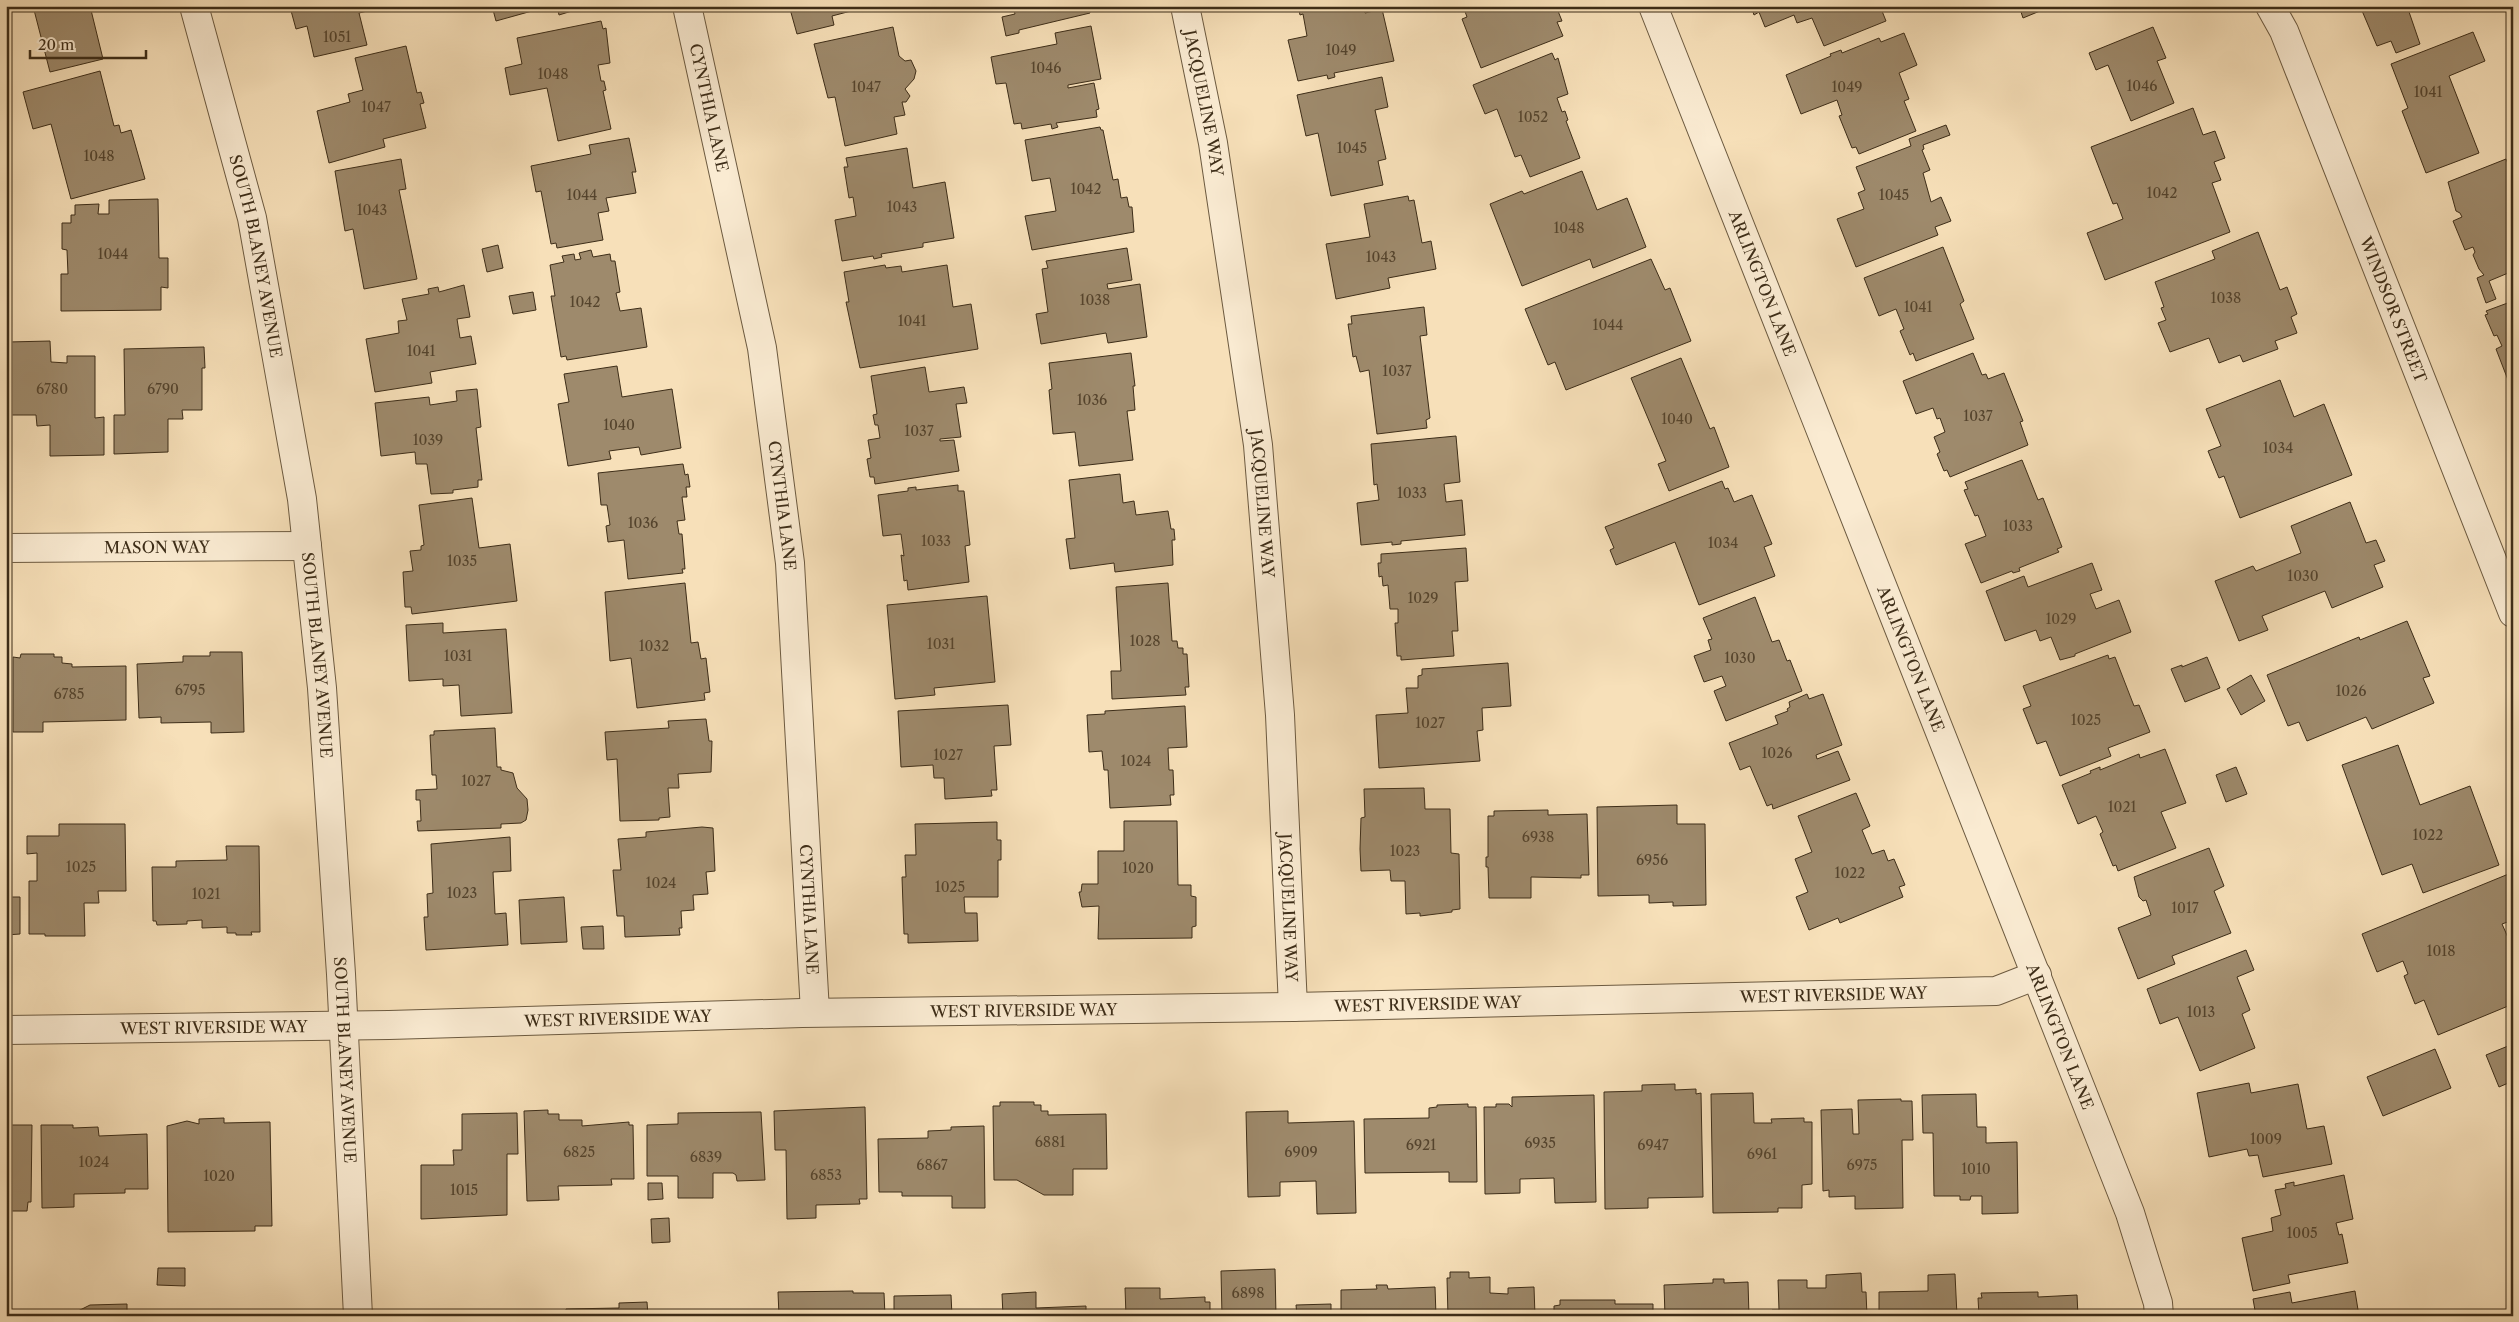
<svg xmlns="http://www.w3.org/2000/svg" width="2519" height="1322" font-family="'Libre Caslon Text',serif">
  <style>
    .building { fill: #9e8a6c; stroke: #3d2d18 }
    .lines { fill: none; stroke-linecap: round; stroke-linejoin: round }
    .minor-casing { stroke: #6c5a40; stroke-width: 30 }
    .tertiary-casing { stroke: #6c5a40; stroke-width: 30 }
    .minor { stroke: #faebd2; stroke-width: 28 }
    .tertiary { stroke: #faebd2; stroke-width: 28 }
    .labels { text-anchor: middle; stroke-width: 4; stroke-linejoin: round; paint-order: stroke }
    .number-label { font-size: 14px; fill: #55442d }
    .street-label { font-size: 16px; fill: #3d2d18; stroke: #faebd2 }
  </style>
  <rect width="100%" height="100%" fill="#f7e0b9"/>
  <filter id="stains"><feTurbulence type="fractalNoise" baseFrequency=".004" numOctaves="4"/><feColorMatrix values="0 0 0 0 .2 0 0 0 0 .09 0 0 0 0 .02 0 0 0 .5 -.17"/></filter>
  <radialGradient id="worn" r=".72"><stop offset=".6" stop-color="#630" stop-opacity="0"/><stop offset="1" stop-color="#630" stop-opacity=".3"/></radialGradient>
  <!-- building -->
  <g class="building">
    <polygon points="33,6 90,6 103,59 50,72"/>
    <polygon points="292,6 388,6 359,13 367,45 314,57 307,26 296,29 290,7"/>
    <polygon points="492,6 550,6 496,21"/>
    <polygon points="557,6 588,6 559,15"/>
    <polygon points="786,6 870,6 832,16 834,25 797,34 790,9 787,11"/>
    <polygon points="1013,6 1091,6 1092,8 1089,8 1090,13 1019,30 1019,33 1006,36 1002,17 1015,14"/>
    <polygon points="1298,6 1364,6 1365,13 1382,9 1394,61 1334,73 1335,77 1328,79 1327,75 1298,81 1288,40 1307,36 1303,14 1300,15"/>
    <polygon points="1463,6 1556,6 1562,21 1557,22 1563,36 1481,68 1462,19 1467,17"/>
    <polygon points="1751,6 1880,6 1886,21 1824,46 1812,18 1797,23 1794,15 1765,27 1759,12 1754,15"/>
    <polygon points="2019,6 2052,6 2023,18"/>
    <polygon points="2360,6 2407,6 2420,44 2396,53 2391,41 2377,46"/>
    <polygon points="601,21 603,29 606,28 610,63 598,65 601,81 604,81 606,90 603,91 611,129 558,141 547,88 510,95 505,68 522,64 517,38"/>
    <polygon points="1091,26 1101,79 1068,85 1068,88 1094,83 1099,109 1096,110 1097,117 1056,123 1058,127 1052,129 1051,124 1022,129 1021,123 1014,124 1006,83 996,84 991,57 1057,44 1055,33"/>
    <polygon points="893,27 899,56 905,61 911,60 916,71 914,79 905,89 910,96 906,102 902,102 905,115 894,117 897,134 845,146 835,97 828,98 814,44"/>
    <polygon points="2153,27 2166,58 2157,61 2174,103 2131,121 2108,65 2096,70 2089,53"/>
    <polygon points="2473,32 2485,61 2449,76 2479,153 2426,173 2402,111 2408,108 2391,64"/>
    <polygon points="1904,33 1917,65 1899,73 1909,99 1904,101 1916,131 1859,154 1856,147 1852,148 1839,116 1842,115 1837,100 1801,114 1786,75 1831,56 1830,54 1841,50 1842,53 1879,38 1881,42"/>
    <polygon points="406,46 417,93 421,92 424,103 420,104 426,128 383,139 385,147 329,163 317,111 350,102 348,94 363,90 355,58"/>
    <polygon points="1552,53 1555,60 1558,58 1568,94 1557,98 1562,112 1565,111 1568,120 1566,121 1580,158 1530,177 1521,155 1515,157 1497,109 1485,114 1473,85"/>
    <polygon points="100,71 114,126 119,125 121,133 131,130 145,179 71,199 51,124 33,129 23,92"/>
    <polygon points="1382,77 1388,107 1375,110 1386,159 1378,161 1383,185 1331,196 1318,133 1306,136 1297,95"/>
    <polygon points="2193,108 2203,135 2215,131 2225,158 2214,162 2221,180 2212,183 2230,232 2105,280 2087,233 2123,219 2117,203 2113,204 2091,147"/>
    <polygon points="1946,125 1950,135 1923,145 1924,149 1922,150 1930,170 1923,173 1931,202 1941,197 1951,221 1935,227 1938,235 1856,267 1837,219 1864,209 1858,193 1865,190 1856,167 1911,146 1909,139"/>
    <polygon points="1100,127 1101,130 1103,130 1113,180 1118,179 1121,198 1127,197 1129,207 1132,207 1134,232 1032,250 1025,216 1056,211 1050,178 1032,181 1025,140"/>
    <polygon points="629,138 636,172 632,172 636,193 606,198 609,211 598,213 603,240 557,248 556,243 551,244 541,191 536,192 531,166 591,154 589,145"/>
    <polygon points="907,148 913,188 945,182 954,238 923,243 923,247 881,254 882,257 874,259 873,256 842,261 835,220 856,216 853,197 849,198 844,167 848,167 846,158"/>
    <polygon points="401,159 406,189 399,190 417,279 364,289 353,229 345,231 335,171"/>
    <polygon points="2506,159 2513,176 2513,271 2489,281 2496,299 2486,303 2477,278 2484,275 2479,269 2473,255 2475,252 2473,247 2465,250 2453,221 2462,217 2460,213 2456,211 2448,182"/>
    <polygon points="1582,171 1597,210 1627,198 1646,247 1593,268 1590,259 1522,286 1490,204 1522,191 1524,194"/>
    <polygon points="1408,196 1409,201 1414,200 1422,243 1431,241 1436,269 1388,278 1390,288 1336,299 1326,244 1370,237 1364,204"/>
    <polygon points="158,199 159,258 168,258 168,288 161,287 161,310 61,311 61,274 68,274 67,250 62,249 62,223 71,223 71,215 75,215 75,205 99,204 98,214 109,214 109,200"/>
    <polygon points="2258,232 2280,290 2287,287 2297,314 2291,317 2297,333 2275,341 2278,349 2243,362 2240,355 2219,363 2209,338 2170,352 2158,323 2166,320 2161,308 2164,307 2155,282 2215,259 2212,251"/>
    <polygon points="498,245 503,268 487,272 482,249"/>
    <polygon points="1943,247 1964,301 1960,304 1974,339 1916,361 1913,353 1910,355 1900,331 1904,329 1896,309 1879,316 1864,278"/>
    <polygon points="1127,248 1132,280 1107,284 1108,289 1140,284 1147,337 1108,343 1106,333 1041,344 1036,314 1048,312 1042,269 1048,268 1046,261"/>
    <polygon points="591,250 593,257 610,254 611,261 615,261 620,292 616,293 620,311 641,308 647,347 567,360 566,356 561,357 551,296 555,296 550,265 564,262 562,256 574,254 575,260 581,259 579,253"/>
    <polygon points="1651,259 1665,290 1670,288 1691,341 1566,390 1555,362 1548,365 1525,309"/>
    <polygon points="885,265 886,268 901,266 902,272 947,265 953,307 971,304 978,349 860,368 846,302 849,302 844,272"/>
    <polygon points="464,285 470,317 457,319 460,338 471,336 476,364 430,372 432,383 375,392 366,339 399,333 398,321 407,320 402,299 429,294 428,289 438,287 439,292"/>
    <polygon points="533,292 536,310 513,314 509,296"/>
    <polygon points="2513,301 2513,393 2496,349 2502,346 2497,335 2494,336 2485,315 2488,314 2486,311"/>
    <polygon points="1424,307 1427,335 1420,336 1430,418 1426,420 1427,428 1377,434 1369,370 1360,372 1356,356 1353,357 1348,324 1352,324 1351,316"/>
    <polygon points="50,341 51,362 67,363 67,356 95,356 95,418 104,417 104,455 50,456 50,425 37,426 36,415 8,415 8,342"/>
    <polygon points="204,347 205,368 202,368 202,410 182,410 183,419 168,419 168,452 114,454 114,415 125,415 124,349"/>
    <polygon points="1131,353 1135,386 1133,386 1135,410 1127,411 1133,460 1079,466 1075,432 1053,434 1049,390 1052,389 1049,363"/>
    <polygon points="1973,353 1982,375 1986,374 1988,379 2004,373 2023,421 2020,422 2028,445 1950,477 1947,470 1944,471 1937,454 1940,452 1934,437 1945,432 1940,418 1937,419 1933,408 1916,414 1903,381"/>
    <polygon points="1681,358 1710,429 1714,427 1729,467 1669,491 1658,464 1666,461 1631,378"/>
    <polygon points="617,366 622,397 672,389 681,448 641,455 639,447 609,451 611,459 568,466 558,404 569,402 564,374"/>
    <polygon points="925,367 929,392 964,387 967,403 956,404 961,437 940,439 940,441 954,440 959,471 875,484 874,477 870,477 867,459 871,458 868,440 880,438 878,425 875,425 873,415 877,414 871,376"/>
    <polygon points="2280,380 2294,417 2324,404 2352,475 2240,518 2224,476 2219,478 2208,451 2221,446 2206,409"/>
    <polygon points="477,389 481,427 476,428 482,480 478,480 478,487 453,490 453,493 431,494 427,464 416,464 415,452 381,456 375,403 429,397 430,405 457,401 456,391"/>
    <polygon points="1456,436 1460,482 1444,484 1446,502 1462,500 1465,535 1401,541 1401,544 1392,545 1392,542 1361,545 1357,503 1379,500 1377,484 1374,485 1371,444"/>
    <polygon points="2022,460 2038,500 2043,498 2062,547 2057,549 2059,552 2019,568 2020,571 2013,573 2012,571 1981,583 1965,544 1986,536 1978,515 1975,516 1964,490 1968,489 1965,482"/>
    <polygon points="683,464 685,475 688,474 690,487 686,487 687,497 682,497 685,520 677,521 679,534 682,534 685,569 682,569 683,573 628,579 624,540 608,542 606,526 610,525 607,505 601,505 598,473"/>
    <polygon points="1120,474 1123,503 1134,501 1136,515 1168,511 1171,529 1174,529 1175,540 1172,540 1173,565 1115,572 1114,563 1070,569 1066,539 1075,538 1069,480"/>
    <polygon points="1722,481 1725,489 1728,488 1734,502 1752,495 1772,544 1764,547 1775,576 1699,605 1675,542 1616,565 1610,550 1614,548 1605,527"/>
    <polygon points="958,485 958,491 964,491 970,545 965,546 969,582 908,590 907,580 904,581 901,555 904,556 901,534 883,536 878,495 908,491 908,488 916,487 916,490"/>
    <polygon points="472,498 479,548 510,544 517,601 412,614 411,607 405,607 403,572 413,571 410,551 421,550 421,546 424,545 419,505"/>
    <polygon points="2350,502 2366,543 2376,540 2385,561 2374,565 2383,587 2332,608 2325,591 2262,616 2268,630 2239,641 2215,581 2253,566 2256,571 2301,553 2291,526"/>
    <polygon points="1466,548 1468,581 1455,582 1458,631 1452,631 1454,656 1401,660 1401,656 1397,656 1395,623 1398,623 1398,609 1390,609 1388,585 1383,586 1382,576 1379,577 1378,563 1381,563 1381,554"/>
    <polygon points="2092,563 2102,590 2090,594 2096,609 2119,600 2131,632 2075,654 2075,656 2060,660 2051,637 2040,641 2036,630 2005,641 1986,591 2024,576 2028,587"/>
    <polygon points="685,583 691,643 698,642 701,659 706,658 710,692 704,693 705,700 637,708 631,658 610,661 605,592"/>
    <polygon points="1168,583 1172,641 1177,641 1178,648 1183,648 1183,654 1187,654 1189,687 1185,687 1186,695 1112,699 1111,671 1121,671 1116,587"/>
    <polygon points="987,596 995,682 934,688 935,695 895,699 887,605"/>
    <polygon points="1755,597 1772,642 1779,640 1787,661 1790,660 1802,691 1726,721 1714,691 1726,686 1722,676 1704,682 1694,656 1711,650 1708,640 1712,639 1703,618"/>
    <polygon points="2407,621 2430,676 2423,678 2434,703 2372,729 2366,717 2307,741 2299,722 2288,726 2267,675 2359,637 2360,640"/>
    <polygon points="443,623 443,633 506,629 512,713 461,716 459,685 443,686 443,679 409,681 406,625"/>
    <polygon points="210,652 242,652 244,732 211,733 211,722 161,723 161,717 139,718 137,664 183,662 183,656 210,656"/>
    <polygon points="21,654 54,654 54,657 62,657 62,663 72,664 72,667 126,666 126,720 43,722 43,732 13,732 13,657 20,658"/>
    <polygon points="2108,655 2109,659 2115,657 2134,706 2139,705 2150,732 2108,748 2111,756 2060,776 2046,741 2037,744 2023,709 2031,706 2023,686"/>
    <polygon points="2207,657 2220,688 2185,702 2171,669 2182,665 2182,667"/>
    <polygon points="1508,663 1511,706 1482,708 1483,730 1477,731 1480,761 1379,768 1376,715 1408,713 1406,688 1418,688 1418,676 1422,675 1422,669"/>
    <polygon points="2251,675 2265,701 2241,715 2227,689"/>
    <polygon points="1807,694 1809,699 1823,694 1842,745 1816,755 1817,759 1838,751 1850,780 1773,809 1772,804 1767,806 1750,766 1740,770 1729,743 1778,724 1775,716 1788,711 1787,709 1790,707 1789,702"/>
    <polygon points="1008,705 1011,745 994,746 997,790 991,790 992,796 945,799 944,778 934,778 933,765 901,767 898,711"/>
    <polygon points="1185,706 1187,747 1168,748 1169,770 1173,770 1174,795 1170,795 1171,805 1110,808 1108,770 1104,770 1102,751 1089,752 1087,715 1105,714 1105,711"/>
    <polygon points="706,719 709,741 712,741 711,772 678,774 679,788 668,788 670,817 659,818 659,820 620,821 617,759 607,760 605,732 669,728 668,721"/>
    <polygon points="495,728 497,767 501,767 501,770 513,773 517,788 527,799 528,810 526,820 521,823 501,824 501,828 418,831 417,821 421,821 420,800 416,800 416,790 437,789 436,775 432,775 430,735 434,735 434,731"/>
    <polygon points="2398,745 2420,805 2470,786 2499,865 2423,893 2412,864 2382,875 2342,765"/>
    <polygon points="2165,749 2186,803 2161,812 2176,848 2118,871 2116,865 2113,866 2100,834 2103,832 2096,816 2078,824 2062,785 2091,773 2090,771 2100,767 2100,770 2139,754 2140,758"/>
    <polygon points="2236,767 2247,794 2226,802 2216,775"/>
    <polygon points="1424,788 1425,809 1450,809 1451,853 1459,854 1460,909 1452,910 1452,912 1420,916 1420,913 1406,914 1405,881 1391,881 1390,870 1361,871 1360,849 1361,818 1365,817 1364,789"/>
    <polygon points="1856,793 1870,826 1862,830 1872,854 1884,850 1888,861 1894,859 1905,885 1899,887 1903,897 1840,923 1838,918 1809,930 1796,897 1808,892 1795,859 1812,852 1798,816"/>
    <polygon points="1677,805 1677,824 1705,824 1706,905 1673,906 1673,902 1649,903 1649,895 1598,896 1597,807"/>
    <polygon points="1548,810 1548,815 1587,814 1589,875 1581,875 1581,878 1531,877 1531,898 1489,898 1488,867 1486,867 1486,857 1488,857 1488,816 1494,816 1494,811"/>
    <polygon points="1124,821 1177,821 1178,885 1191,885 1191,896 1196,897 1196,926 1192,927 1192,938 1098,939 1099,906 1082,907 1079,892 1081,892 1082,884 1098,884 1098,851 1124,851"/>
    <polygon points="997,822 997,840 1001,840 1001,860 998,860 998,897 964,897 965,913 977,913 978,941 908,943 908,934 904,934 902,877 906,877 905,855 916,855 915,824"/>
    <polygon points="59,824 125,824 126,891 98,891 99,903 84,903 85,936 45,936 45,934 29,934 29,881 37,881 37,853 27,854 27,836 59,836"/>
    <polygon points="702,827 713,828 715,871 706,872 708,894 693,895 694,910 681,911 682,928 679,928 680,935 625,937 624,916 617,916 613,870 621,870 618,839 646,837 646,832"/>
    <polygon points="6,834 9,834 10,897 20,897 20,934 6,935"/>
    <polygon points="510,837 511,871 493,872 495,914 506,913 508,945 426,950 424,917 428,917 427,894 433,893 431,844"/>
    <polygon points="226,846 259,846 260,932 251,932 252,935 236,935 236,933 227,933 227,927 202,928 202,920 187,921 187,924 157,925 156,921 153,921 152,867 176,867 176,861 227,860"/>
    <polygon points="2209,848 2224,886 2214,891 2231,933 2172,956 2175,964 2138,979 2118,928 2151,915 2146,900 2143,901 2139,897 2134,877"/>
    <polygon points="2511,873 2513,920 2502,924 2510,942 2513,940 2513,1004 2438,1035 2424,1000 2415,1004 2404,976 2408,974 2403,961 2377,972 2362,934"/>
    <polygon points="564,897 567,942 521,944 519,900"/>
    <polygon points="603,926 604,949 583,949 581,927"/>
    <polygon points="2246,950 2254,970 2237,977 2250,1010 2242,1014 2255,1048 2200,1071 2178,1017 2160,1024 2147,989"/>
    <polygon points="2513,1044 2513,1081 2499,1087 2486,1055"/>
    <polygon points="2435,1049 2451,1088 2383,1116 2367,1077"/>
    <polygon points="2249,1083 2251,1093 2298,1084 2307,1129 2324,1126 2332,1164 2263,1177 2258,1155 2249,1156 2247,1149 2209,1157 2197,1093"/>
    <polygon points="1675,1084 1675,1090 1696,1089 1696,1094 1701,1093 1703,1197 1648,1198 1648,1208 1605,1209 1604,1092 1642,1091 1642,1085"/>
    <polygon points="1753,1093 1754,1123 1772,1123 1771,1119 1804,1118 1804,1122 1812,1122 1812,1184 1802,1185 1802,1208 1778,1208 1778,1212 1713,1213 1711,1094"/>
    <polygon points="1976,1094 1977,1127 1986,1127 1986,1143 2017,1142 2018,1213 1982,1214 1982,1196 1971,1196 1970,1200 1960,1200 1960,1196 1934,1196 1933,1133 1923,1133 1922,1095"/>
    <polygon points="1594,1095 1596,1202 1555,1203 1554,1178 1520,1179 1520,1193 1485,1194 1484,1107 1496,1107 1496,1104 1509,1104 1512,1107 1512,1097"/>
    <polygon points="1901,1099 1901,1101 1912,1101 1913,1140 1902,1140 1903,1208 1855,1209 1855,1196 1829,1197 1829,1190 1823,1191 1821,1110 1852,1109 1853,1134 1859,1134 1858,1100"/>
    <polygon points="1000,1102 1034,1102 1034,1105 1041,1105 1041,1111 1048,1111 1048,1115 1106,1114 1107,1169 1073,1169 1073,1195 1044,1195 1017,1180 994,1180 993,1106 1000,1106"/>
    <polygon points="1468,1104 1468,1107 1476,1107 1477,1182 1449,1182 1449,1172 1365,1173 1364,1119 1429,1118 1429,1108 1437,1107 1437,1105"/>
    <polygon points="865,1107 867,1199 859,1199 860,1204 816,1205 816,1218 787,1219 786,1150 775,1150 774,1111"/>
    <polygon points="548,1110 548,1114 559,1114 559,1120 582,1120 582,1126 629,1122 629,1125 633,1125 634,1179 611,1179 612,1185 558,1186 559,1200 527,1201 524,1111"/>
    <polygon points="1288,1111 1288,1123 1354,1121 1356,1213 1317,1214 1316,1181 1280,1182 1280,1196 1248,1197 1246,1112"/>
    <polygon points="761,1112 765,1180 737,1181 736,1175 733,1173 713,1173 713,1198 678,1198 678,1176 647,1176 647,1125 678,1124 678,1113"/>
    <polygon points="517,1113 518,1154 507,1154 507,1215 421,1219 421,1165 454,1165 453,1150 462,1150 462,1114"/>
    <polygon points="224,1118 224,1123 270,1122 272,1226 255,1226 255,1231 168,1232 167,1126 187,1121 199,1124 199,1119"/>
    <polygon points="6,1125 32,1125 31,1202 28,1202 27,1211 6,1211"/>
    <polygon points="41,1125 73,1125 73,1128 98,1127 99,1136 147,1134 148,1189 125,1189 125,1193 74,1194 74,1207 42,1208"/>
    <polygon points="984,1126 985,1208 952,1208 952,1196 902,1196 902,1192 879,1192 878,1139 928,1138 928,1131 951,1130 951,1127"/>
    <polygon points="2344,1175 2353,1219 2336,1223 2339,1235 2342,1234 2348,1263 2288,1275 2290,1283 2253,1291 2242,1238 2273,1231 2271,1218 2281,1215 2275,1190 2286,1188 2285,1184 2294,1182 2294,1186"/>
    <polygon points="648,1183 662,1183 663,1199 648,1200"/>
    <polygon points="669,1218 670,1242 652,1243 651,1219"/>
    <polygon points="158,1268 185,1268 185,1286 157,1285"/>
    <polygon points="1275,1269 1276,1316 1222,1316 1221,1271"/>
    <polygon points="1450,1272 1469,1272 1469,1278 1490,1277 1490,1293 1508,1294 1508,1288 1534,1287 1535,1316 1448,1316 1447,1278 1450,1278"/>
    <polygon points="1861,1273 1862,1292 1866,1292 1867,1316 1772,1316 1772,1310 1779,1310 1778,1280 1807,1280 1807,1288 1826,1288 1826,1275"/>
    <polygon points="1955,1274 1957,1316 1879,1316 1879,1292 1928,1291 1928,1275"/>
    <polygon points="1713,1279 1724,1279 1724,1283 1748,1282 1749,1316 1665,1316 1664,1285 1713,1283"/>
    <polygon points="1376,1285 1387,1285 1388,1289 1435,1287 1436,1316 1341,1316 1341,1290 1377,1289"/>
    <polygon points="1125,1288 1160,1288 1160,1299 1205,1297 1205,1302 1210,1302 1210,1316 1126,1316"/>
    <polygon points="853,1291 853,1293 884,1293 885,1316 779,1316 778,1292"/>
    <polygon points="2355,1291 2359,1316 2256,1316 2253,1299 2290,1292 2292,1303"/>
    <polygon points="1036,1292 1036,1308 1086,1306 1086,1312 1111,1311 1111,1316 1003,1316 1002,1294"/>
    <polygon points="2038,1292 2038,1297 2077,1295 2078,1316 1979,1316 1978,1298 1982,1298 1981,1293"/>
    <polygon points="951,1295 952,1316 894,1316 894,1296"/>
    <polygon points="1560,1300 1615,1300 1615,1304 1653,1304 1653,1316 1554,1316 1554,1306 1560,1305"/>
    <polygon points="647,1302 648,1316 559,1316 566,1314 566,1309 619,1308 619,1303"/>
    <polygon points="127,1304 127,1316 68,1316 90,1305"/>
    <polygon points="1331,1304 1331,1316 1297,1316 1296,1305"/>
  </g>
  <g class="lines">
    <defs>
      <g id="minor">
        <path id="s1" d="M687 6 762 348 790 563 815 1012"/>
        <path id="s2" d="M1185 6 1213 143 1258 445 1280 715 1293 1007"/>
        <path id="s3" d="M1653 6 2130 1213 2158 1303 2159 1316"/>
        <path id="s4" d="M2270 6 2284 31 2513 613"/>
        <path id="s5" d="M6 548 307 546"/>
        <path id="s6" d="M6 1030 389 1025 802 1013 1293 1007 1996 991 2037 975"/>
      </g>
      <g id="tertiary">
        <path id="s7" d="M194 6 252 218 302 499 322 688 341 974 358 1316"/>
      </g>
    </defs>
    <!-- minor casing -->
    <use href="#minor" class="minor-casing"/>
    <!-- tertiary casing -->
    <use href="#tertiary" class="tertiary-casing"/>
    <!-- minor -->
    <use href="#minor" class="minor"/>
    <!-- tertiary -->
    <use href="#tertiary" class="tertiary"/>
  </g>
  <g class="labels">
    <!-- number labels -->
    <g class="number-label">
      <text x="337" y="42">1051</text>
      <text x="1341" y="55">1049</text>
      <text x="1046" y="73">1046</text>
      <text x="553" y="79">1048</text>
      <text x="2142" y="91">1046</text>
      <text x="866" y="92">1047</text>
      <text x="1847" y="92">1049</text>
      <text x="2428" y="97">1041</text>
      <text x="376" y="112">1047</text>
      <text x="1533" y="122">1052</text>
      <text x="1352" y="153">1045</text>
      <text x="99" y="161">1048</text>
      <text x="1086" y="194">1042</text>
      <text x="2162" y="198">1042</text>
      <text x="582" y="200">1044</text>
      <text x="1894" y="200">1045</text>
      <text x="902" y="212">1043</text>
      <text x="372" y="215">1043</text>
      <text x="1569" y="233">1048</text>
      <text x="113" y="259">1044</text>
      <text x="1381" y="262">1043</text>
      <text x="2226" y="303">1038</text>
      <text x="1095" y="305">1038</text>
      <text x="585" y="307">1042</text>
      <text x="1918" y="312">1041</text>
      <text x="912" y="326">1041</text>
      <text x="1608" y="330">1044</text>
      <text x="421" y="356">1041</text>
      <text x="1397" y="376">1037</text>
      <text x="52" y="394">6780</text>
      <text x="163" y="394">6790</text>
      <text x="1092" y="405">1036</text>
      <text x="1978" y="421">1037</text>
      <text x="1677" y="424">1040</text>
      <text x="619" y="430">1040</text>
      <text x="919" y="436">1037</text>
      <text x="428" y="445">1039</text>
      <text x="2278" y="453">1034</text>
      <text x="1412" y="498">1033</text>
      <text x="643" y="528">1036</text>
      <text x="2018" y="531">1033</text>
      <text x="936" y="546">1033</text>
      <text x="1723" y="548">1034</text>
      <text x="462" y="566">1035</text>
      <text x="2303" y="581">1030</text>
      <text x="1423" y="603">1029</text>
      <text x="2061" y="624">1029</text>
      <text x="1145" y="646">1028</text>
      <text x="941" y="649">1031</text>
      <text x="654" y="651">1032</text>
      <text x="458" y="661">1031</text>
      <text x="1740" y="663">1030</text>
      <text x="190" y="695">6795</text>
      <text x="2351" y="696">1026</text>
      <text x="69" y="699">6785</text>
      <text x="2086" y="725">1025</text>
      <text x="1430" y="728">1027</text>
      <text x="1777" y="758">1026</text>
      <text x="948" y="760">1027</text>
      <text x="1136" y="766">1024</text>
      <text x="476" y="786">1027</text>
      <text x="2122" y="812">1021</text>
      <text x="2428" y="840">1022</text>
      <text x="1538" y="842">6938</text>
      <text x="1405" y="856">1023</text>
      <text x="1652" y="865">6956</text>
      <text x="81" y="872">1025</text>
      <text x="1138" y="873">1020</text>
      <text x="1850" y="878">1022</text>
      <text x="661" y="888">1024</text>
      <text x="950" y="892">1025</text>
      <text x="462" y="898">1023</text>
      <text x="206" y="899">1021</text>
      <text x="2185" y="913">1017</text>
      <text x="2441" y="956">1018</text>
      <text x="2201" y="1017">1013</text>
      <text x="2266" y="1144">1009</text>
      <text x="1050" y="1147">6881</text>
      <text x="1540" y="1148">6935</text>
      <text x="1421" y="1150">6921</text>
      <text x="1653" y="1150">6947</text>
      <text x="579" y="1157">6825</text>
      <text x="1301" y="1157">6909</text>
      <text x="1762" y="1159">6961</text>
      <text x="706" y="1162">6839</text>
      <text x="94" y="1167">1024</text>
      <text x="932" y="1170">6867</text>
      <text x="1862" y="1170">6975</text>
      <text x="1976" y="1174">1010</text>
      <text x="826" y="1180">6853</text>
      <text x="219" y="1181">1020</text>
      <text x="464" y="1195">1015</text>
      <text x="2302" y="1238">1005</text>
      <text x="1248" y="1298">6898</text>
    </g>
    <!-- street labels -->
    <g class="street-label">
      <text dy="6" stroke="none"><textPath href="#s2" startOffset="99">JACQUELINE WAY</textPath></text>
      <text dy="6" stroke="none"><textPath href="#s1" startOffset="104">CYNTHIA LANE</textPath></text>
      <text dy="6" stroke="none"><textPath href="#s7" startOffset="258">SOUTH BLANEY AVENUE</textPath></text>
      <text dy="6" stroke="none"><textPath href="#s3" startOffset="298">ARLINGTON LANE</textPath></text>
      <text dy="6" stroke="none"><textPath href="#s4" startOffset="328">WINDSOR STREET</textPath></text>
      <text dy="6" stroke="none"><textPath href="#s2" startOffset="504">JACQUELINE WAY</textPath></text>
      <text dy="6" stroke="none"><textPath href="#s1" startOffset="509">CYNTHIA LANE</textPath></text>
      <text dy="6" stroke="none"><textPath href="#s5" startOffset="151">MASON WAY</textPath></text>
      <text dy="6" stroke="none"><textPath href="#s7" startOffset="662">SOUTH BLANEY AVENUE</textPath></text>
      <text dy="6" stroke="none"><textPath href="#s3" startOffset="702">ARLINGTON LANE</textPath></text>
      <text dy="6" stroke="none"><textPath href="#s2" startOffset="909">JACQUELINE WAY</textPath></text>
      <text dy="6" stroke="none"><textPath href="#s1" startOffset="914">CYNTHIA LANE</textPath></text>
      <text dy="6" stroke="none"><textPath href="#s6" startOffset="1828">WEST RIVERSIDE WAY</textPath></text>
      <text dy="6" stroke="none"><textPath href="#s6" startOffset="1422">WEST RIVERSIDE WAY</textPath></text>
      <text dy="6" stroke="none"><textPath href="#s6" startOffset="1018">WEST RIVERSIDE WAY</textPath></text>
      <text dy="6" stroke="none"><textPath href="#s6" startOffset="612">WEST RIVERSIDE WAY</textPath></text>
      <text dy="6" stroke="none"><textPath href="#s6" startOffset="208">WEST RIVERSIDE WAY</textPath></text>
      <text dy="6" stroke="none"><textPath href="#s3" startOffset="1108">ARLINGTON LANE</textPath></text>
      <text dy="6" stroke="none"><textPath href="#s7" startOffset="1068">SOUTH BLANEY AVENUE</textPath></text>
    </g>
  </g>
  <!-- margin -->
  <rect width="2519" height="1322" fill="none" stroke="#f7e0b9" stroke-width="25"/>
  <rect x="8" y="8" width="2504" height="1307" fill="none" stroke="#3d2d18" stroke-width="2.5"/>
  <rect x="12" y="12" width="2494" height="1297" fill="none" stroke="#3d2d18"/>
  <!-- scale -->
  <path d="M30 50v8h116v-8" fill="none" stroke="#3d2d18" stroke-width="2.5"/>
  <text x="38" y="50" font-size="15" fill="#3d2d18" stroke="#faebd2" stroke-width="4" paint-order="stroke">20 m</text>
  <rect width="100%" height="100%" filter="url(#stains)"/>
  <rect width="100%" height="100%" fill="url(#worn)"/>
</svg>
